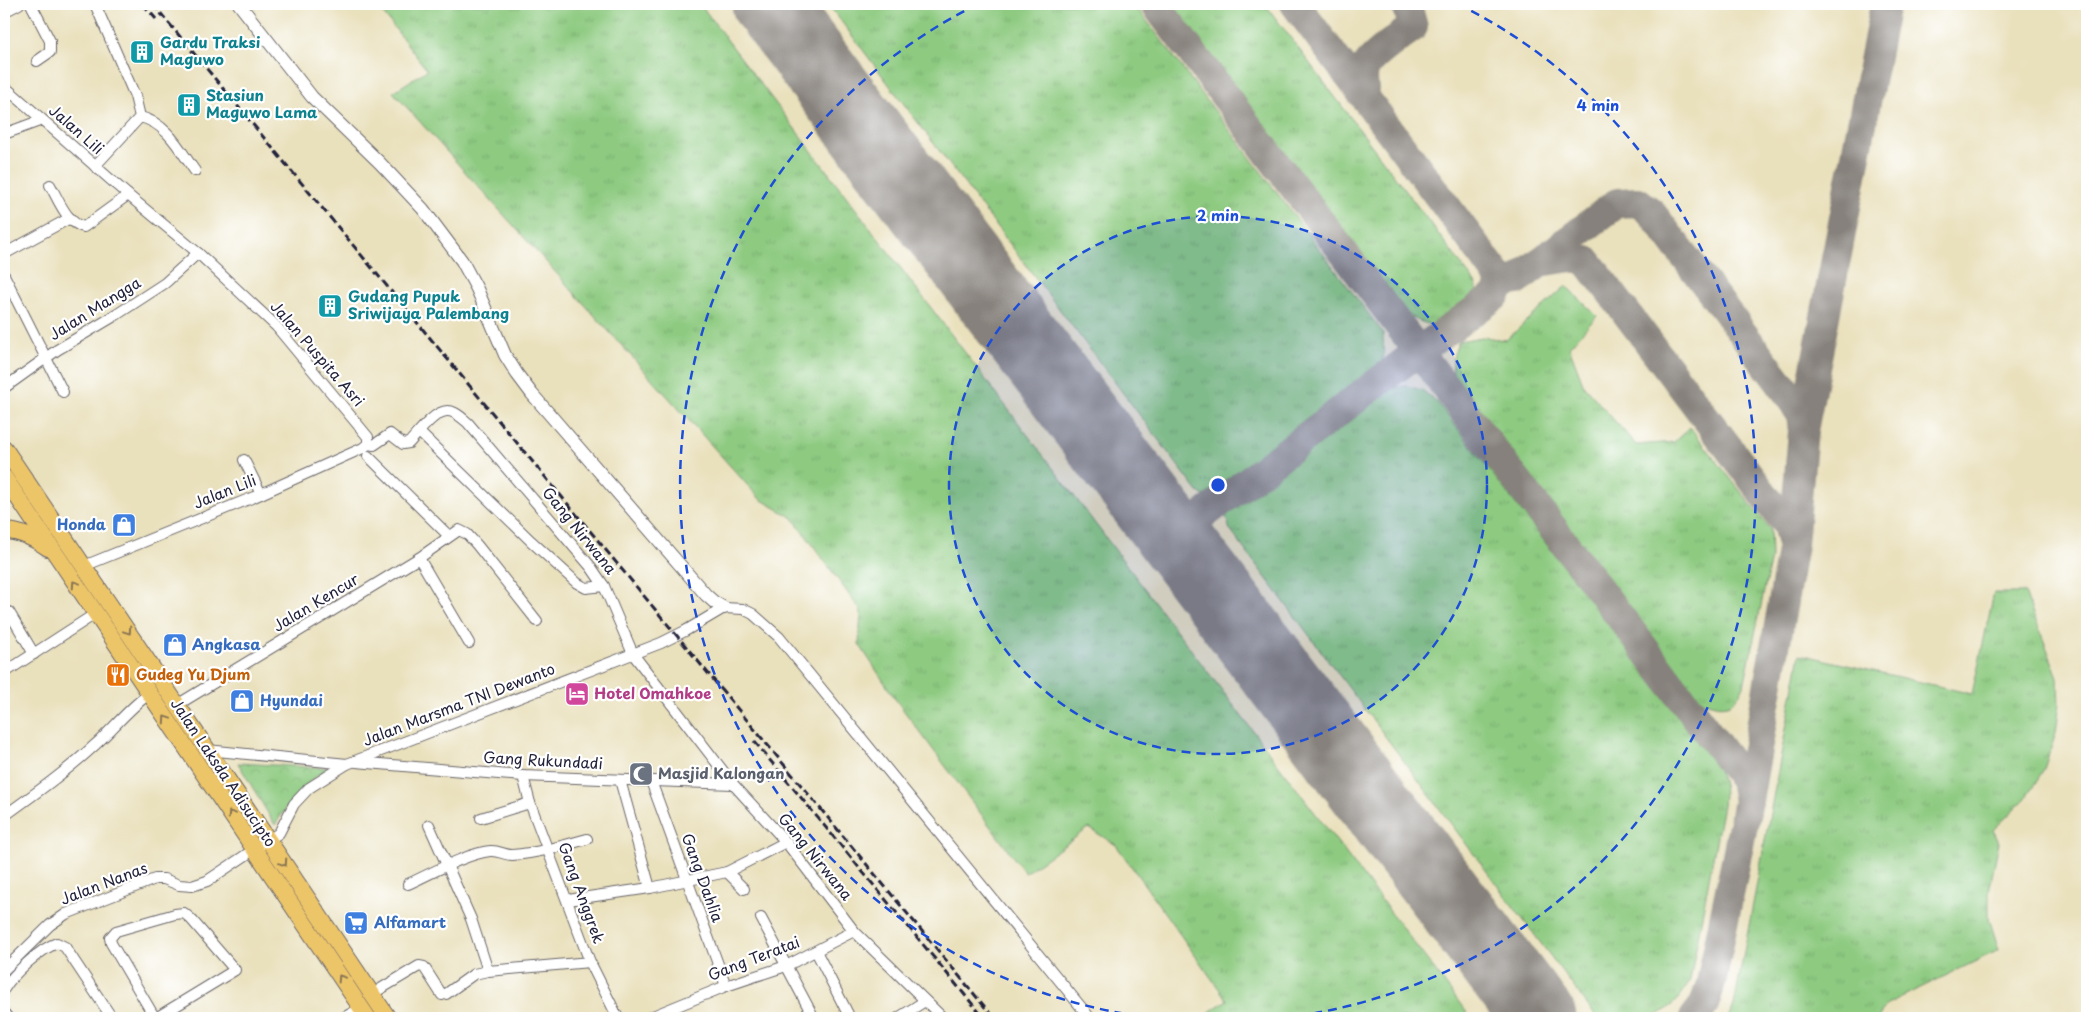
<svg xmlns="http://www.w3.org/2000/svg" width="2091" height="1022" font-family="'Playpen Sans',sans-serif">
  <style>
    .grass { fill: url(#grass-tufts); stroke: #58765e }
    .park { fill: url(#park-crowns); stroke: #58765e }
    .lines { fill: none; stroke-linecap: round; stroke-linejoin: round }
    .taxiway { stroke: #86817c; stroke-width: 30 }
    .runway { stroke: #86817c; stroke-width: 75 }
    .minor-casing { stroke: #686468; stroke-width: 12 }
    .tertiary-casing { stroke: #686468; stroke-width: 14 }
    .trunk-casing { stroke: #686468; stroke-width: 18 }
    .minor { stroke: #fff; stroke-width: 10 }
    .tertiary { stroke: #fff; stroke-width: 12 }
    .trunk { stroke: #edc569; stroke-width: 16 }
    .rail { stroke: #22223b; stroke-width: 3; stroke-dasharray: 8 4; stroke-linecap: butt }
    .oneway { stroke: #887452 }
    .ring { fill: none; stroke: #1d4ed8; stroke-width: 2.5; stroke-dasharray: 9 6 }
    .labels { text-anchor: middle; stroke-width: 4.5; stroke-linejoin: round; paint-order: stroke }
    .culture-label { font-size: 15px; font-weight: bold; fill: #0d838f; stroke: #fff; text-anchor: start }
    .street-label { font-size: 15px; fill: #22223b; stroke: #fff }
    .shop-label { font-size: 15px; font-weight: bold; fill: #366cbe; stroke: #fff; text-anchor: start }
    .food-label { font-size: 15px; font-weight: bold; fill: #c56008; stroke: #fff; text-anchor: start }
    .hotel-label { font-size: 15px; font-weight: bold; fill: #b23c85; stroke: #fff; text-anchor: start }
    .worship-label { font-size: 15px; font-weight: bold; fill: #5b616d; stroke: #fff; text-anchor: start }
    .centre { fill: #1d4ed8; stroke: #fff; stroke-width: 2.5 }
    .ring-label { font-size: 15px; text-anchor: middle; font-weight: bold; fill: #1d4ed8; stroke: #fff; stroke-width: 4.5; stroke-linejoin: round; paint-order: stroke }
  </style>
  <defs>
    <pattern id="grass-tufts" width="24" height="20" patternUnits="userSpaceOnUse" patternTransform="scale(1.25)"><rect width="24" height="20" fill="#8ecb81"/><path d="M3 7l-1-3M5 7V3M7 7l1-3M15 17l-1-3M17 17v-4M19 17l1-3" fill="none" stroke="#7aae70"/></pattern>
    <pattern id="park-crowns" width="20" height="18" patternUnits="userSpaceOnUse" patternTransform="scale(1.25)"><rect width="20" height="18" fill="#8ecb81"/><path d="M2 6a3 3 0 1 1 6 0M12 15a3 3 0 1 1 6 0" fill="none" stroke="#7aae70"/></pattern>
  </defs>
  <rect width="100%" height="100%" fill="#fff"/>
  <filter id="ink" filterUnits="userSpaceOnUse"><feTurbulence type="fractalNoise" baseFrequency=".02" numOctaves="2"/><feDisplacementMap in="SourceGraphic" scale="10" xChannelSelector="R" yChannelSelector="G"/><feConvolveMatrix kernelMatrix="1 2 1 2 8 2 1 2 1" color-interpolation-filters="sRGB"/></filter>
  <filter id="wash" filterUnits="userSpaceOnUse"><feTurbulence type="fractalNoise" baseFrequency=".0096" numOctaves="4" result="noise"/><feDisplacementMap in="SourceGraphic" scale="20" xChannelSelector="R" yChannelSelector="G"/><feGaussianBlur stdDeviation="1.12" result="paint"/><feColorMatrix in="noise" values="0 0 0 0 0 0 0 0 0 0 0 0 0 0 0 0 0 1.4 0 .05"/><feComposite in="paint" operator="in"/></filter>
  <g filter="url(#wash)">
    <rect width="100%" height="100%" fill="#e9e0bc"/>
    <!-- grass -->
    <g class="grass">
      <polygon points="376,4 700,4 1471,1018 1200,1018 1227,1000 1116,845 1089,828 1025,873 896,700 859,644 861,611 793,518 760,499 393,92 427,70"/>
      <path d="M828 4H1134L1383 333C1384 357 1386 362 1368 380L1213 495 1204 496 1198 492Z"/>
      <path d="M1167 4H1265L1476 284 1477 298C1469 306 1459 316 1450 322 1432 332 1407 316 1395 305Z"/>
      <path d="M1566 286 1597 316 1569 347 1584 386 1636 445 1674 442 1690 427 1770 529 1771 558 1744 686C1733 712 1718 708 1695 698L1458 389C1451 369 1450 361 1459 341L1482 337 1506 340Z"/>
      <path d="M1406 386 1422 390 1437 402 1711 758C1721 775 1726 784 1723 805L1690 980C1683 996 1666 1015 1648 1018 1632 1021 1613 1018 1597 1018L1230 530 1226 517 1234 505 1390 389Z"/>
      <polygon points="1994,593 2025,593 2058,677 2059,709 2056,733 2044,769 2025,799 1993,830 1999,842 1989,891 1989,918 1999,950 1887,1004 1878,1018 1729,1018 1734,1005 1800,654 1972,694"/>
    </g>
    <!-- park -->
    <path class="park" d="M238 763 327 768C304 785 290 800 275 825Z"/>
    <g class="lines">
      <!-- taxiway -->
      <g class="taxiway">
        <polyline points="1155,4 1744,780 1748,801"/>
        <polyline points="1295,4 1499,277 1507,282 1517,280 1617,203 1638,202 1651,212 1790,396 1801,415 1803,431"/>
        <path d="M1366 99C1364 89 1361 77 1365 68 1373 54 1400 37 1413 27L1409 12 1404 4"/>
        <polyline points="1540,262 1571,257 1587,261 1787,525 1792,544"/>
        <polyline points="1160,518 1183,523 1198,519 1419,351 1495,296 1500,287 1499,277"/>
        <path d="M1192 560C1188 543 1189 533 1198 519"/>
        <polyline points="1517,990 1521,1018"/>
        <polyline points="1694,1018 1704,1005 1711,983 1748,801 1793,545 1803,431 1885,4"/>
      </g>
      <!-- runway -->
      <polyline class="runway" points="769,4 1539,1018"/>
    </g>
  </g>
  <g filter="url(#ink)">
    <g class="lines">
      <defs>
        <g id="minor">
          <polyline points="31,4 50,41 50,52 37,61"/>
          <polyline points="4,12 19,4"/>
          <polyline points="4,86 128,195 198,253 276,326 368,437 368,444 363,448 254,497 84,566"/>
          <path d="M140 117C167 123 180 150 195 171"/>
          <polyline points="4,134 42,120"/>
          <polyline points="95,166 140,117 135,96 95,4"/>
          <path d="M50 185C58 199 67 224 84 227L128 195"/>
          <polyline points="4,254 70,218"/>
          <polyline points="4,275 63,392"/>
          <polyline points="4,388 57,350 116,315 165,283 198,253"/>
          <polyline points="419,432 531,541 577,583 586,588 604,586"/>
          <path d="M368 444 374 445 390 434 403 444 409 443C417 434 435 410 448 411 455 411 462 418 468 423L591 567 604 586 633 654 733 784 786 842 854 931 943 1018"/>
          <polyline points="368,456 449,536"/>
          <polyline points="244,460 261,494"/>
          <polyline points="419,558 469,643"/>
          <polyline points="9,612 34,654"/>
          <polyline points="4,673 95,614"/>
          <polyline points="177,705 419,558 459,530 467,534 477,545 537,621"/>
          <polyline points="205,752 207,750 347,764 661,643 685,631 724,608 743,609 753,614 779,637 1090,1018"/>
          <polyline points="356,762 523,776 733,784"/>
          <polyline points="523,776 530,803 590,962 618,1018"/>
          <polyline points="620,780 650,888"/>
          <polyline points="651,781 726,986"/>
          <path d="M4 816C36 793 67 771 96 744 114 728 129 708 149 694"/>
          <polyline points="481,818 530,803"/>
          <polyline points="429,825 471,919 488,971"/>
          <polyline points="727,872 744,889"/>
          <path d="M408 884C430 874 468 853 490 851 498 850 504 855 512 855 538 853 562 846 587 839"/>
          <polyline points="568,900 650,888 727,872 786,842"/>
          <polyline points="761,918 814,1018"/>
          <polyline points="816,951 848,1014"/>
          <polyline points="4,970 50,925 66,914 155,879 164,879 179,885 192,886 207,881 279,833 294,804 309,788 347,764"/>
          <path d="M4 989C13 974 40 949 57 943L65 947 112 1018"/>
          <polyline points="372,994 419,966 424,967 442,995 446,994 474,974 488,971 590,962"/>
          <polyline points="4,1013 8,1018"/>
          <polyline points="155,1018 111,943 110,938 116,931 175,914 184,913 191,919 235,970 156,1018"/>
          <polyline points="343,1018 361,1008"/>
          <polyline points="648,1018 726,986 786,966 854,931"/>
          <polyline points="898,1018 925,1001"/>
        </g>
        <polyline id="tertiary" points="239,4 312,97 380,163 423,209 462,261 477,289 505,355 517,374 532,394 706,595 714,602 724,608"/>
        <g id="trunk">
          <polyline points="4,448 388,1018"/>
          <polyline points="4,477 368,1018"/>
          <path d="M4 531C21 531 35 539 48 548"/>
        </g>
      </defs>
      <!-- minor casing -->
      <use href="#minor" class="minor-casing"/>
      <!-- tertiary casing -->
      <use href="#tertiary" class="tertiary-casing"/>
      <!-- trunk casing -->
      <use href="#trunk" class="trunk-casing"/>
      <!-- minor -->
      <use href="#minor" class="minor"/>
      <!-- tertiary -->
      <use href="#tertiary" class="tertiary"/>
      <!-- trunk -->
      <use href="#trunk" class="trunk"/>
      <!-- rail -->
      <g class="rail">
        <polyline points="143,4 156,19"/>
        <polyline points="153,4 994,1018"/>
        <polyline points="754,741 984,1018"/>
      </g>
    </g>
    <!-- one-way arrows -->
    <defs><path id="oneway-chevron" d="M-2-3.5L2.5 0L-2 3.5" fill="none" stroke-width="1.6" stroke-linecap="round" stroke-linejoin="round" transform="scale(1.25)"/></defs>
    <g class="oneway">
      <use href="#oneway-chevron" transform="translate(75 584) rotate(-124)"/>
      <use href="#oneway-chevron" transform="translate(128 631) rotate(56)"/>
      <use href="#oneway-chevron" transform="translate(166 719) rotate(-124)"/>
      <use href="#oneway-chevron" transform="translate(231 814) rotate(-124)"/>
      <use href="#oneway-chevron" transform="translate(284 863) rotate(56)"/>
      <use href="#oneway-chevron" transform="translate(341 978) rotate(-123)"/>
    </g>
  </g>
  <!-- distance rings -->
  <circle cx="1218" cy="485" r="269" fill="#1d4ed8" fill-opacity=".12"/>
  <g class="ring">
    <circle cx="1218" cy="485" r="269"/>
    <path d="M1153 1018A537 537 0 0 1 978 4M1458 4A537 537 0 0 1 1283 1018"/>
  </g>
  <!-- icons -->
  <defs>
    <symbol id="building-square" viewBox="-11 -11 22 22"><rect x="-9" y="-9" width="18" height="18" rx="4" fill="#0f9aa8" stroke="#fff"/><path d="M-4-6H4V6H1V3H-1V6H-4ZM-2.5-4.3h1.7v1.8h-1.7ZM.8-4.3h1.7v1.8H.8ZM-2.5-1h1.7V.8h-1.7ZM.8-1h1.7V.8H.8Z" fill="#fff"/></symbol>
    <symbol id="shop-square" viewBox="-11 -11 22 22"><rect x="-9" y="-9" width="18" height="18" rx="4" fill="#3f7fe0" stroke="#fff"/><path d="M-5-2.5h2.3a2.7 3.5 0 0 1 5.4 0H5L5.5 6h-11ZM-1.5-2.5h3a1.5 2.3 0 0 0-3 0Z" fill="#fff"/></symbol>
    <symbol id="restaurant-square" viewBox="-11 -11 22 22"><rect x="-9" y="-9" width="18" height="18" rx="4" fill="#e8710a" stroke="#fff"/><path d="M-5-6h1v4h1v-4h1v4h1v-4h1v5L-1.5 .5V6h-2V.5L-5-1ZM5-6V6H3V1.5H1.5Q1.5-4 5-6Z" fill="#fff"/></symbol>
    <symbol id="hotel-square" viewBox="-11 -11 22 22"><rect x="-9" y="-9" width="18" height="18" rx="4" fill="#d1479c" stroke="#fff"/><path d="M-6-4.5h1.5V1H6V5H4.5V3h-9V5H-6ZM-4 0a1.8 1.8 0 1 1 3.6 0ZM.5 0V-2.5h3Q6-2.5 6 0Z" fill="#fff"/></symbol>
    <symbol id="mosque-square" viewBox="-11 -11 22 22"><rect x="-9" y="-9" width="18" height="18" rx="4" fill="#6b7280" stroke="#fff"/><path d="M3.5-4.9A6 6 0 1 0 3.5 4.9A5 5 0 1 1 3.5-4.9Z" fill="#fff"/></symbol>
    <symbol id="supermarket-square" viewBox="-11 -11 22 22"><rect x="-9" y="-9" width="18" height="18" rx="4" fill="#3f7fe0" stroke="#fff"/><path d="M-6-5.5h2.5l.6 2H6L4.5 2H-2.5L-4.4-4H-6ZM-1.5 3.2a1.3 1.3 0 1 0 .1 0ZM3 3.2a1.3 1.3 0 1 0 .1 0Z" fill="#fff"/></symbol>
  </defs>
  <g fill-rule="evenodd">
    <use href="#building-square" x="128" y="38" width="28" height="28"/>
    <use href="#building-square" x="175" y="91" width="28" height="28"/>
    <use href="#building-square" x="316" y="292" width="28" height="28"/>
    <use href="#shop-square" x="110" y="511" width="28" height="28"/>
    <use href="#shop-square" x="161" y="631" width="28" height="28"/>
    <use href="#restaurant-square" x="104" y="661" width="28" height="28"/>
    <use href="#hotel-square" x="563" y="680" width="28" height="28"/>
    <use href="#shop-square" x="228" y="687" width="28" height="28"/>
    <use href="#mosque-square" x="627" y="760" width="28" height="28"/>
    <use href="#supermarket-square" x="342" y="909" width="28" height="28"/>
  </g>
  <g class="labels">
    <!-- culture labels -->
    <g class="culture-label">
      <text x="160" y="48">Gardu Traksi<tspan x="160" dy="17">Maguwo</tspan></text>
      <text x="206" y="101">Stasiun<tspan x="206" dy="17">Maguwo Lama</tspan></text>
      <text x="348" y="302">Gudang Pupuk<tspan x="348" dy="17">Sriwijaya Palembang</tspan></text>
    </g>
    <!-- street labels -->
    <g class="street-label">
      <text transform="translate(76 130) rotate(41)" y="5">Jalan Lili</text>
      <text transform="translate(95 309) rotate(-32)" y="5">Jalan Mangga</text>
      <text transform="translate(317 354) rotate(49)" y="5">Jalan Puspita Asri</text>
      <text transform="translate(225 492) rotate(-22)" y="5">Jalan Lili</text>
      <text transform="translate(579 531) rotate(51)" y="5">Gang Nirwana</text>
      <text transform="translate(316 603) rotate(-31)" y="5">Jalan Kencur</text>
      <text transform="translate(459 705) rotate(-21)" y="5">Jalan Marsma TNI Dewanto</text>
      <text transform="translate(543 761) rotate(3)" y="5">Gang Rukundadi</text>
      <text transform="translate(223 773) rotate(56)" y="5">Jalan Laksda Adisucipto</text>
      <text transform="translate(815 857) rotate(51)" y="5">Gang Nirwana</text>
      <text transform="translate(702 878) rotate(70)" y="5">Gang Dahlia</text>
      <text transform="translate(104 884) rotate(-21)" y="5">Jalan Nanas</text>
      <text transform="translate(581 893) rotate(70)" y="5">Gang Anggrek</text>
      <text transform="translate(754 959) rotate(-21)" y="5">Gang Teratai</text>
    </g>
    <!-- shop labels -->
    <g class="shop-label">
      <text x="106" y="530" text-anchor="end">Honda</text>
      <text x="192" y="650">Angkasa</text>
      <text x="260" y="706">Hyundai</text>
      <text x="374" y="928">Alfamart</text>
    </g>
    <!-- food labels -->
    <g class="food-label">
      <text x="136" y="680">Gudeg Yu Djum</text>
    </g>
    <!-- hotel labels -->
    <g class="hotel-label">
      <text x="594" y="699">Hotel Omahkoe</text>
    </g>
    <!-- worship labels -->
    <g class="worship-label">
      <text x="658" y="779">Masjid Kalongan</text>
    </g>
  </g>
  <circle cx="1218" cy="485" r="8" class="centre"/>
  <g class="ring-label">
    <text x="1598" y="111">4 min</text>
    <text x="1218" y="221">2 min</text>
  </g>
  <!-- margin -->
  <rect width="2091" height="1022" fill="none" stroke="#fff" stroke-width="20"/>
</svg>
